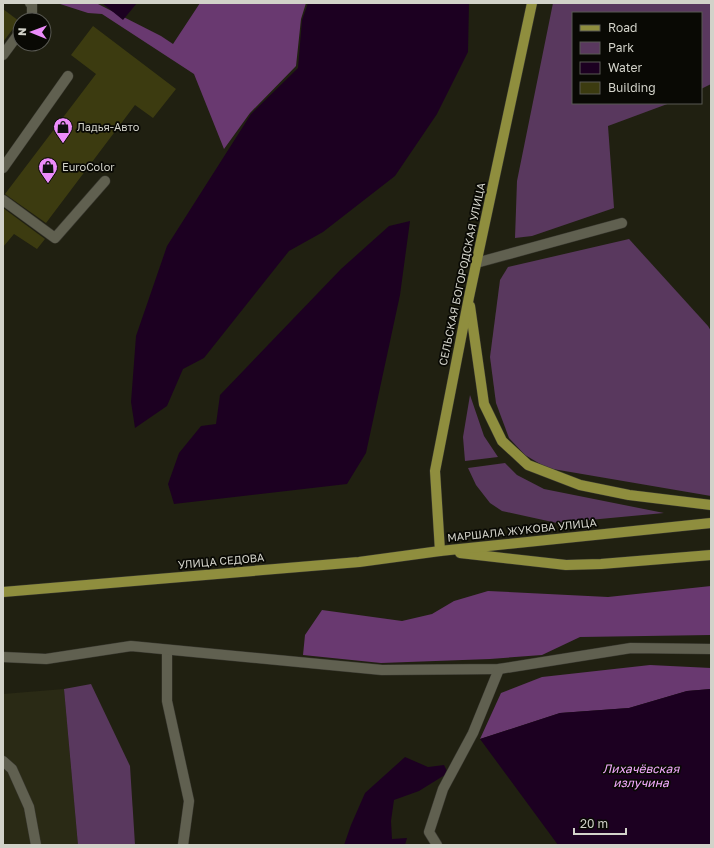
<svg xmlns="http://www.w3.org/2000/svg" width="714" height="848" font-family="'Golos Text',sans-serif">
  <style>
    .built { fill: #2a2a15 }
    .green { fill: #59385e }
    .forest { fill: #693970 }
    .water { fill: #1c0021 }
    .building { fill: #3c3b10 }
    .lines { fill: none; stroke-linecap: round; stroke-linejoin: round }
    .minor-casing { stroke: #3a3931; stroke-width: 11 }
    .major-casing { stroke: #3a3931; stroke-width: 11 }
    .minor { stroke: #606050; stroke-width: 10 }
    .major { stroke: #8f8e3e; stroke-width: 10 }
    .labels { text-anchor: middle; stroke-width: 3.5; stroke-linejoin: round; paint-order: stroke }
    .poi-label { font-size: 11px; fill: #d2d2c9; stroke: #090904; text-anchor: start }
    .street-label { font-size: 11px; fill: #d2d2c9; stroke: #090904 }
    .water-label { font-size: 12px; font-style: italic; fill: #f4acfe; stroke: #090904 }
  </style>
  <rect width="100%" height="100%" fill="#202011"/>
  <!-- built -->
  <polygon class="built" points="64,689 78,845 3,845 3,694"/>
  <!-- green -->
  <g class="green">
    <polygon points="553,3 711,3 711,84 701,89 701,13 573,13 573,103 670,103 608,126 614,208 532,236 515,238 517,181"/>
    <polygon points="629,239 708,326 711,331 711,496 547,468 525,455 509,438 496,403 490,357 500,280 508,267"/>
    <polygon points="470,395 484,436 498,457 465,461 463,437"/>
    <polygon points="505,463 517,475 544,489 664,513 557,523 502,511 490,503 476,485 468,468"/>
    <polygon points="91,684 130,766 135,845 78,845 64,689"/>
  </g>
  <!-- forest -->
  <g class="forest">
    <polygon points="57,3 96,3 161,36 173,44 200,3 306,3 301,19 296,66 250,113 224,149 194,74 102,14 88,13"/>
    <polygon points="711,586 711,635 580,637 542,655 490,659 381,663 303,655 305,635 322,610 402,621 432,614 454,601 488,591 608,597"/>
    <polygon points="650,665 711,668 711,689 687,691 629,708 560,713 480,739 501,693 542,677"/>
  </g>
  <!-- water -->
  <g class="water">
    <polygon points="102,3 137,3 123,20"/>
    <polygon points="308,3 469,3 468,52 437,114 395,176 323,232 289,251 204,358 183,369 167,406 135,428 131,402 136,336 167,246 251,114 298,68 302,20"/>
    <polygon points="410,221 400,295 366,453 347,484 174,504 168,484 179,453 201,426 216,424 220,395 341,269 389,226"/>
    <polygon points="711,689 711,845 558,845 480,739 560,713 629,708 687,691"/>
    <polygon points="405,757 428,767 444,765 448,773 419,791 394,800 391,821 392,839 407,838 405,845 344,845 351,825 365,793"/>
  </g>
  <!-- building -->
  <g class="building">
    <polygon points="3,9 19,21 3,42"/>
    <polygon points="93,26 176,89 153,118 135,105 46,223 5,194 96,74 71,55"/>
    <polygon points="3,208 45,239 37,249 14,234 3,247"/>
  </g>
  <g class="lines">
    <defs>
      <g id="minor">
        <polyline points="29,20 32,16 32,4 30,3"/>
        <polyline points="3,55 20,32"/>
        <polyline points="3,168 68,76"/>
        <polyline points="3,200 55,238 105,181"/>
        <polyline points="476,263 622,223"/>
        <polyline points="167,650 167,701 189,801 183,845"/>
        <polyline points="3,657 46,659 131,646 382,670 499,669 631,648 711,649"/>
        <polyline points="3,761 12,769 29,807 36,845"/>
        <polyline points="437,845 429,832 443,789 473,733 499,669"/>
      </g>
      <g id="major">
        <polyline points="470,306 484,404 502,441 528,465 580,485 629,495 711,505"/>
        <polyline points="440,551 435,471 469,297 532,3"/>
        <polyline points="460,553 566,565 601,564 711,555"/>
        <polyline points="3,592 359,562 440,551 711,523"/>
      </g>
    </defs>
    <!-- minor casing -->
    <use href="#minor" class="minor-casing"/>
    <!-- major casing -->
    <use href="#major" class="major-casing"/>
    <!-- minor -->
    <use href="#minor" class="minor"/>
    <!-- major -->
    <use href="#major" class="major"/>
  </g>
  <!-- icons -->
  <defs>
    <symbol id="shop-pin" viewBox="-11 -11 22 30"><path d="M0 17L-7.5 6A9.5 9.5 0 1 1 7.5 6Z" fill="#ec8cfa" stroke="#090904"/><path d="M-5-2.5h2.3a2.7 3.5 0 0 1 5.4 0H5L5.5 6h-11ZM-1.5-2.5h3a1.5 2.3 0 0 0-3 0Z" fill="#111"/></symbol>
  </defs>
  <g fill-rule="evenodd">
    <use href="#shop-pin" x="52" y="116" width="22" height="30"/>
    <use href="#shop-pin" x="37" y="156" width="22" height="30"/>
  </g>
  <g class="labels">
    <!-- poi labels -->
    <g class="poi-label">
      <text x="77" y="131">Ладья-Авто</text>
      <text x="62" y="171">EuroColor</text>
    </g>
    <!-- street labels -->
    <g class="street-label">
      <text transform="translate(462 274) rotate(-78)" y="4">СЕЛЬСКАЯ БОГОРОДСКАЯ УЛИЦА</text>
      <text transform="translate(522 530) rotate(-6)" y="4">МАРШАЛА ЖУКОВА УЛИЦА</text>
      <text transform="translate(221 561) rotate(-5)" y="4">УЛИЦА СЕДОВА</text>
    </g>
    <!-- water labels -->
    <g class="water-label">
      <text x="641" y="773">Лихачёвская<tspan x="641" dy="14">излучина</tspan></text>
    </g>
  </g>
  <!-- border -->
  <rect width="714" height="848" fill="none" stroke="#d2d2c9" stroke-width="8"/>
  <!-- legend -->
  <rect x="572" y="12" width="130" height="92" fill="#090904" stroke="#595953"/>
  <rect x="580" y="25" width="20" height="6" fill="#8f8e3e" stroke="#595953"/>
  <text x="608" y="32" font-size="12" fill="#d2d2c9">Road</text>
  <rect x="580" y="42" width="20" height="12" fill="#59385e" stroke="#595953"/>
  <text x="608" y="52" font-size="12" fill="#d2d2c9">Park</text>
  <rect x="580" y="62" width="20" height="12" fill="#1c0021" stroke="#595953"/>
  <text x="608" y="72" font-size="12" fill="#d2d2c9">Water</text>
  <rect x="580" y="82" width="20" height="12" fill="#3c3b10" stroke="#595953"/>
  <text x="608" y="92" font-size="12" fill="#d2d2c9">Building</text>
  <!-- north arrow -->
  <g transform="translate(32 32) rotate(271)"><circle r="19" fill="#090904" stroke="#595953"/>
  <path d="M0-3L7 15L0 10L-7 15Z" fill="#ec8cfa"/>
  <text y="-6" font-size="11" font-weight="bold" text-anchor="middle" fill="#d2d2c9">N</text>
  </g>
  <!-- scale -->
  <path d="M574 828v6h52v-6" fill="none" stroke="#d2d2c9" stroke-width="2"/>
  <text x="580" y="828" font-size="12" fill="#d2d2c9" stroke="#090904" stroke-width="3" paint-order="stroke">20 m</text>
</svg>
